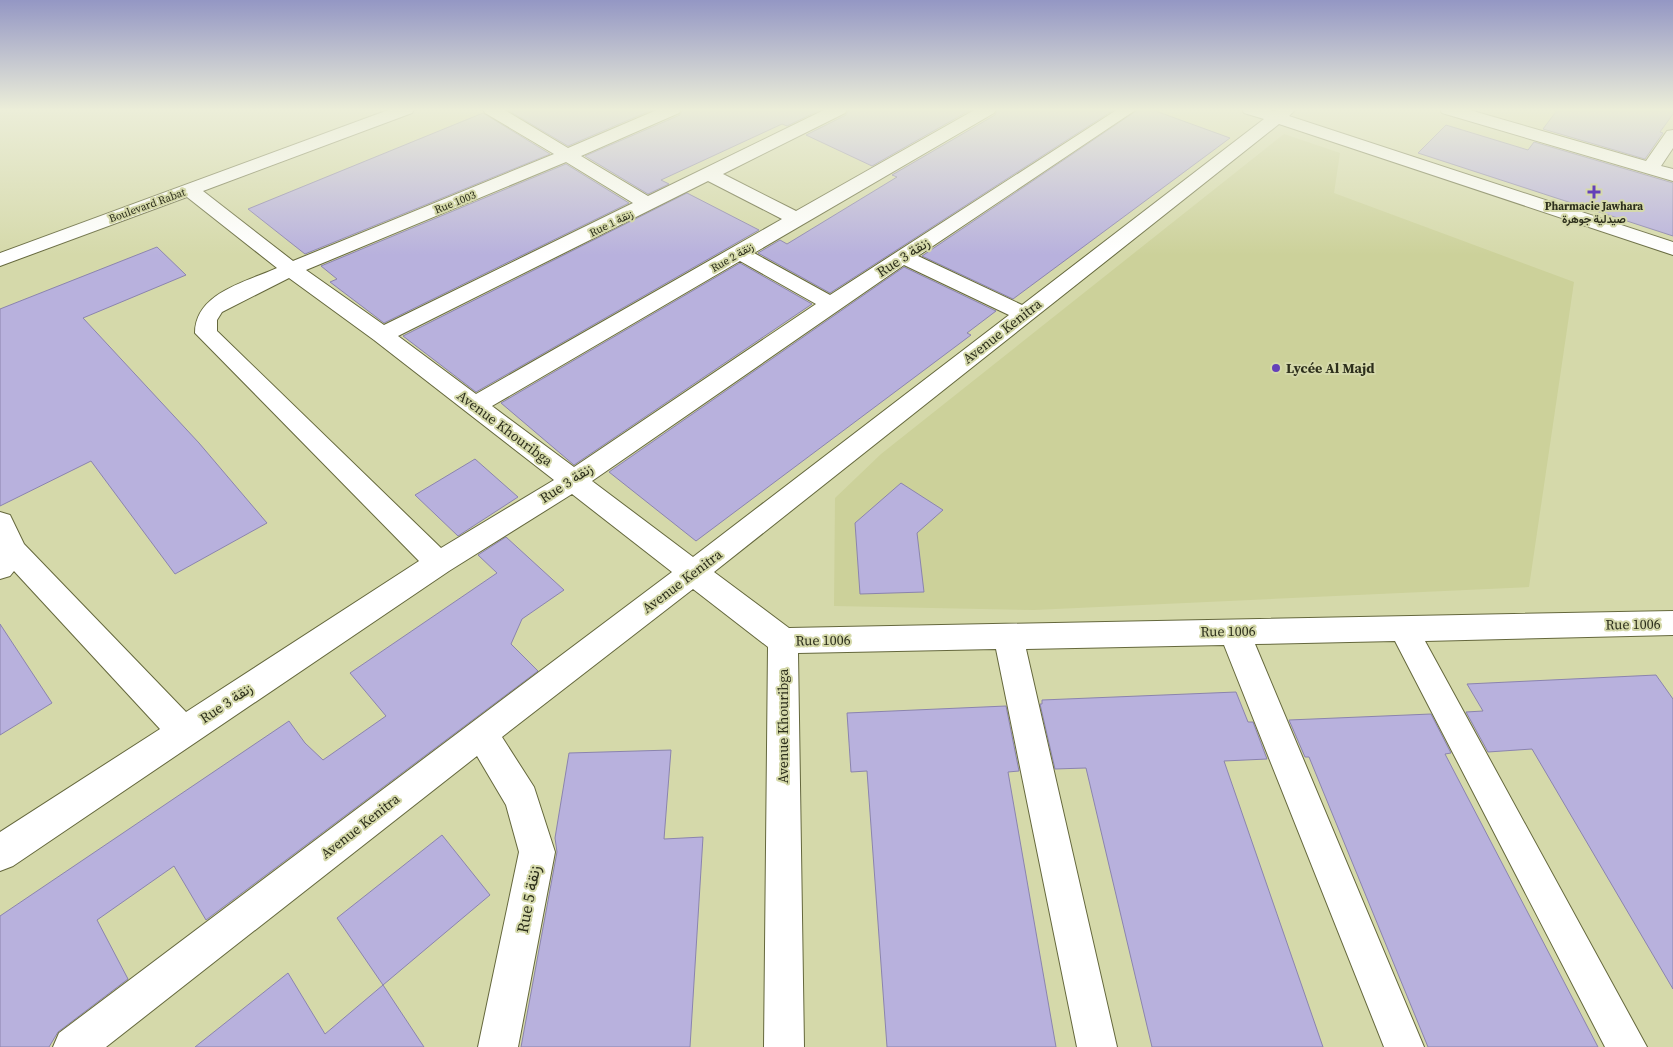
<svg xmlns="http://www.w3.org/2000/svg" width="1673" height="1047" font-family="'Source Serif 4',Vazirmatn,serif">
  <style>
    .built { fill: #ccd19a }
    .building { fill: #b8b1dd; stroke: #8b84ae }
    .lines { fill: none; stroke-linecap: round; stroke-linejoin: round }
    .minor-casing { stroke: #65683d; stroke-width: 2 }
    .minor { fill: #fff; fill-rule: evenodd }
    .poi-dot { fill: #6440b9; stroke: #d5d9aa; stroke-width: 2 }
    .labels { text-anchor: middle; stroke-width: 4; stroke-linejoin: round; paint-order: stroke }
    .far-street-label { font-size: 11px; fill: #2d2f1c; stroke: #d5d9aa }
    .far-poi-label { font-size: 11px; font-weight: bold; fill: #2d2f1c; stroke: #d5d9aa }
    .street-label { font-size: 14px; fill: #2d2f1c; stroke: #d5d9aa }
    .poi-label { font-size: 14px; font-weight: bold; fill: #2d2f1c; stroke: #d5d9aa; text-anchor: start }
    .near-street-label { font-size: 16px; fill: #2d2f1c; stroke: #d5d9aa }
  </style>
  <rect width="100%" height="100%" fill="#d5d9aa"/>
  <!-- built -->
  <polygon class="built" points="1284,134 1340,153 1334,193 1574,282 1529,587 1034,610 834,606 835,498 881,454"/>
  <!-- building -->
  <g class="building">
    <polygon points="506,109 654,109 568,146"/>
    <polygon points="683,109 822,109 787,126 782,124 661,180 669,184 648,194 585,156 680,115"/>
    <polygon points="849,109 972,109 872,166 806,135 846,115"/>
    <polygon points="998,109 1115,109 830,293 758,253 780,240 787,244 897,177 892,175 995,115"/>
    <polygon points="1139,109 1150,109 1230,138 1013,299 922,256"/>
    <polygon points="1558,109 1673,109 1673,114 1660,132 1663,133 1645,159 1543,129"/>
    <polygon points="483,113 550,154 305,254 248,209"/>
    <polygon points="1446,125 1528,150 1534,142 1673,183 1673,236 1418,153"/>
    <polygon points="566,164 629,203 384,323 330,282 337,279 321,266"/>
    <polygon points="687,193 759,230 476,392 403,336"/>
    <polygon points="157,247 186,275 83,318 199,443 267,523 175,574 91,461 0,506 0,309"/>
    <polygon points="740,263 812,304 574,465 501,403"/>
    <polygon points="904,267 996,311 967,333 971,335 696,541 609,472"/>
    <polygon points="475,459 518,497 458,536 415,495"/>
    <polygon points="901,483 943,510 917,533 924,592 860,594 855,523"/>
    <polygon points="506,537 564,590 522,619 511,644 538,671 206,920 174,866 97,920 128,979 58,1032 49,1047 0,1047 0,916 289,721 305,743 323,760 386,716 350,673 497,573 478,555"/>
    <polygon points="0,624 52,703 0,735"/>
    <polygon points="1656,675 1673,699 1673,989 1532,749 1488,752 1466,712 1483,711 1467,684"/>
    <polygon points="1236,692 1248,722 1253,722 1267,759 1224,761 1323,1047 1152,1047 1086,768 1055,769 1040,704 1042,704 1042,700"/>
    <polygon points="1006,706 1019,771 1008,772 1056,1047 887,1047 867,771 851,772 847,713"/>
    <polygon points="1431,714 1451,753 1445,754 1598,1047 1428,1047 1309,757 1305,757 1289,720"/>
    <polygon points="671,750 664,839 703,837 690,1047 521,1047 557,852 555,838 569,753"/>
    <polygon points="442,835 490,895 383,985 337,918"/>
    <polygon points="288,973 325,1034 383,985 424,1047 195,1047"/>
  </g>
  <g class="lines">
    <defs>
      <g id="minor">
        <path d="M391 109H414L412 113 203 191 293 261 554 154 485 113 483 109H503L568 148 659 109H681L679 113 581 156 648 196 826 109H847L845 113 723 174 796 211 976 109H996L994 113 754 253 830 295 1118 109H1137L918 256 1022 305 1264 119 1244 113 1242 109H1267L1274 111 1278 109H1296L1289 116 1673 242V255L1279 124 714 572 789 628 1673 611V635L1425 641 1647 1047H1605L1395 641 1255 644 1424 1047H1384L1224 645 1026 649 1117 1047H1077L996 649 798 653 804 1047H764L768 647 693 589 502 737 534 787 555 852 518 1047H478L519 852 506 805 477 756 106 1047H53L59 1033 672 572 572 494 449 571 13 866 0 871V832L160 729 14 571 10 576 0 579V512L10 515 24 544 186 712 419 561 195 333C195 293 246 282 277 268L187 197 0 266V253ZM566 162 633 203 384 325 306 270ZM708 181 782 219 476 394 398 336ZM740 261 816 304 574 467 492 406ZM904 265 1009 315 693 557 592 481ZM289 278 374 340 554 480 441 548 217 331V320L222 312Z"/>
        <polygon points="1440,109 1466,109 1646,161 1667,131 1673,130 1673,148 1661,166 1673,169 1673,181 1442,113"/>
      </g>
    </defs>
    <!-- minor casing -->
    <use href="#minor" class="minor-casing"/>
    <!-- minor -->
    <use href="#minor" class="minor"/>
  </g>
  <!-- sky -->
  <linearGradient id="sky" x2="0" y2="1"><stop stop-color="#9497c4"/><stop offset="0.43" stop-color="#eceed9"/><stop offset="1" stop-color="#eceed9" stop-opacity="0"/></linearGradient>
  <rect width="1673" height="255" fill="url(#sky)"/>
  <!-- markers -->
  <g class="poi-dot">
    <path d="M1591.5 184.5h5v5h5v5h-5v5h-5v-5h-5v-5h5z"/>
    <circle cx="1276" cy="368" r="5"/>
  </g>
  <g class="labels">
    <!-- far-street labels -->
    <g class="far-street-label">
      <text transform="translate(455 202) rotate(-22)" y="4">Rue 1003</text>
      <text transform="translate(147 205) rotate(-20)" y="4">Boulevard Rabat</text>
      <text transform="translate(611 223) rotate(-26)" y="4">Rue 1 زنقة</text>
      <text transform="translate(732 257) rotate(-30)" y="4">Rue 2 زنقة</text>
    </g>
    <!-- far-poi labels -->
    <g class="far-poi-label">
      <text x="1594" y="210">Pharmacie Jawhara<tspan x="1594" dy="13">صيدلية جوهرة</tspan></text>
    </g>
    <!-- street labels -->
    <g class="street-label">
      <text transform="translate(903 257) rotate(-33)" y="5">Rue 3 زنقة</text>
      <text transform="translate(1002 331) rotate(-38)" y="5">Avenue Kenitra</text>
      <text transform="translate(505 428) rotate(37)" y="5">Avenue Khouribga</text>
      <text transform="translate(566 483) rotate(-33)" y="5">Rue 3 زنقة</text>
      <text transform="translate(682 581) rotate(-37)" y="5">Avenue Kenitra</text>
      <text transform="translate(1633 624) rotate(-1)" y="5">Rue 1006</text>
      <text transform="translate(1228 631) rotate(-1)" y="5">Rue 1006</text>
      <text transform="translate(823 640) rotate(-1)" y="5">Rue 1006</text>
      <text transform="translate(226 703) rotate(-34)" y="5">Rue 3 زنقة</text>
      <text transform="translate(783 726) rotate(-90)" y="5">Avenue Khouribga</text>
      <text transform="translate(360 826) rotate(-38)" y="5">Avenue Kenitra</text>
    </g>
    <!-- poi labels -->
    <g class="poi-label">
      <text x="1286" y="373">Lycée Al Majd</text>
    </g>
    <!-- near-street labels -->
    <g class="near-street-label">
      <text transform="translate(528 899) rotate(-79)" y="6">Rue 5 زنقة</text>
    </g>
  </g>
</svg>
